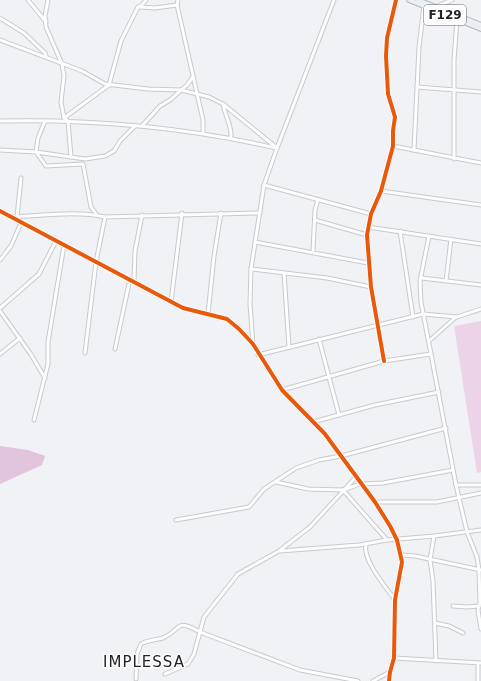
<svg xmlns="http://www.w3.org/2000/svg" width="481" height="681" font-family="'DejaVu Sans',sans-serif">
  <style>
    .green { fill: #edd3e7 }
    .forest { fill: #e2c4dc }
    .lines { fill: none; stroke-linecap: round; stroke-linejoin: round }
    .minor-casing { stroke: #c9cacd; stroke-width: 5 }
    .major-casing { stroke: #b0b7c0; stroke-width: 6 }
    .minor { stroke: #fdfdfe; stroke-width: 3 }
    .major { stroke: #ebeff4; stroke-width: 4 }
    .cycleway-casing { stroke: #fefefe; stroke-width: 6 }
    .cycleway { stroke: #e8590c; stroke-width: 4 }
    .labels { text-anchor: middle; stroke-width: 3; stroke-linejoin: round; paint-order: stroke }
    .shield { fill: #fefefe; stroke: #656567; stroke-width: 1 }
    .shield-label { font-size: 12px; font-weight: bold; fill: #232326 }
    .quarter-label { font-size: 15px; letter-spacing: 1px; fill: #232326; stroke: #fefefe }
  </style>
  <rect width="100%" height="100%" fill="#f1f2f5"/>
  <!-- green -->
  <polygon class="green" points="481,321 481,472 477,473 454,326"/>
  <!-- forest -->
  <polygon class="forest" points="0,446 28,450 45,456 42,465 0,484"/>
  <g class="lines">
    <defs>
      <g id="minor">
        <polyline points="28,0 46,22"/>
        <polyline points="48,0 45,16 46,27 62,64 64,76 61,102 64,118 68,121 71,157"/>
        <polyline points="178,0 177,5 203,120 203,133"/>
        <polyline points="140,7 155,8 177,5"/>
        <polyline points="435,7 452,0"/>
        <polyline points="0,18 24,33 45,53 46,56"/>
        <polyline points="0,40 82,71 105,84 148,89 181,90 209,97 223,104 277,148"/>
        <polyline points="417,87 481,92"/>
        <path d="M223 104C225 116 232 125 231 138"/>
        <polyline points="64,118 109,85 121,41 138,7 141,6 146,0"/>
        <path d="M0 121C93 119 185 127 276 148"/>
        <polyline points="45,121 38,138 36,152 85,159 105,156 114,151 120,141 135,126"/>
        <polyline points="142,126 160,106 170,100 187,85 193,77"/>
        <polyline points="393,146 481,163"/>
        <polyline points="0,150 36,152 46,166 83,164 91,207 96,214"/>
        <polyline points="414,150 419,47 424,6"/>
        <polyline points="454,159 454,60 457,20"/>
        <polyline points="264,185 371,214"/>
        <polyline points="381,191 481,205"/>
        <polyline points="0,211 183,308 227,319 239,329 253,344 282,390 325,434 333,445 375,502 390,526 397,540 402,562 395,600 394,658 390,672 389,681"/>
        <path d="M10 217C41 216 75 210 105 217L260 213"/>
        <polyline points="17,217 21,178"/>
        <polyline points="315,220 367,235"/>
        <polyline points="368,227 481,244"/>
        <polyline points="400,231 413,317"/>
        <polyline points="429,236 420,281 421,302 456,485 481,485"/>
        <polyline points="255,242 368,263"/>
        <polyline points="313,251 315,210 318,200"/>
        <polyline points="0,260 11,246 21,223"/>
        <polyline points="251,269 327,278 371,287"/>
        <polyline points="284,273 289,347"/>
        <polyline points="422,278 481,285"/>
        <polyline points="134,281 135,251 142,215"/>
        <polyline points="446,281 451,239"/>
        <polyline points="171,302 182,213"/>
        <polyline points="0,308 39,274 56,241"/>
        <polyline points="0,311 30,353 45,378"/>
        <polyline points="208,314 214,256 221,213"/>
        <polyline points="319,339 339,415"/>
        <polyline points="429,341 456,317"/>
        <polyline points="253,344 250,304 251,269 264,185 277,148 334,0"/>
        <polyline points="115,349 130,279"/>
        <polyline points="85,353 96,262 105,217"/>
        <polyline points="0,354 20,338"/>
        <polyline points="258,355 423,314 457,317 481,309"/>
        <polyline points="384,361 371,287 367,235 371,214 381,191 393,146 393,131 395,117 388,94 386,56 387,38 396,0"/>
        <polyline points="282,390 384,361 431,354"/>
        <polyline points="34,420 48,364 48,342 64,245"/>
        <polyline points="313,422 375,405 439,392"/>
        <polyline points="276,482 308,489 343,490 360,484 383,483 453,470"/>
        <polyline points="456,485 467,532 477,557 479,570 480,602 478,610 481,629"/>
        <polyline points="343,490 387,540"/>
        <polyline points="375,502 437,502 481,493"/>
        <polyline points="176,520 249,507 264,489 296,468 319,460 341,456 446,428"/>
        <polyline points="434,536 430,560 433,581 436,661"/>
        <path d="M366 544C362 560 386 587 395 600"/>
        <polyline points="280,551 359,545 387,540 434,536 481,530"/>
        <polyline points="401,555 415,556 481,570"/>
        <polyline points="453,606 467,607 479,606"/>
        <polyline points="435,623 449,626 463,633"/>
        <polyline points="394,658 481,663"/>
        <polyline points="478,663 478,681"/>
        <polyline points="165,674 188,664 194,654 204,617 238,574 279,551 310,527 356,477"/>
        <path d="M136 679 137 654 141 644C148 640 156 640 163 638 183 629 174 618 200 632L300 670 358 681"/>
        <polyline points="373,681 390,672"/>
      </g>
      <g id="major">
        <polyline points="409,0 481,29"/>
        <polyline points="418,0 481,25"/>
      </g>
    </defs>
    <!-- minor casing -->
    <use href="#minor" class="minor-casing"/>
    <!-- major casing -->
    <use href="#major" class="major-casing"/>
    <!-- minor -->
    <use href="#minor" class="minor"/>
    <!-- major -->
    <use href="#major" class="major"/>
    <defs>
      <g id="cycleway">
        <polyline points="0,211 183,308 227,319 239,329 253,344 282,390 325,434 333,445 375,502 390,526 397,540 402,562 395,600 394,658 390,672 389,681"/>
        <polyline points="384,361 371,287 367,235 371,214 381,191 393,146 393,131 395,117 388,94 386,56 387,38 396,0"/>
      </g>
    </defs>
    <!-- cycleway casing -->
    <use href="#cycleway" class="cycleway-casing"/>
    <!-- cycleway -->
    <use href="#cycleway" class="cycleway"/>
  </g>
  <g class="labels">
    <!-- shield labels -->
    <rect class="shield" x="424" y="5" width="42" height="20" rx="3"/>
    <g class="shield-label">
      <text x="445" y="19">F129</text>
    </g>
    <!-- quarter labels -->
    <g class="quarter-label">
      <text x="144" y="667">IMPLESSA</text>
    </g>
  </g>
</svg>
